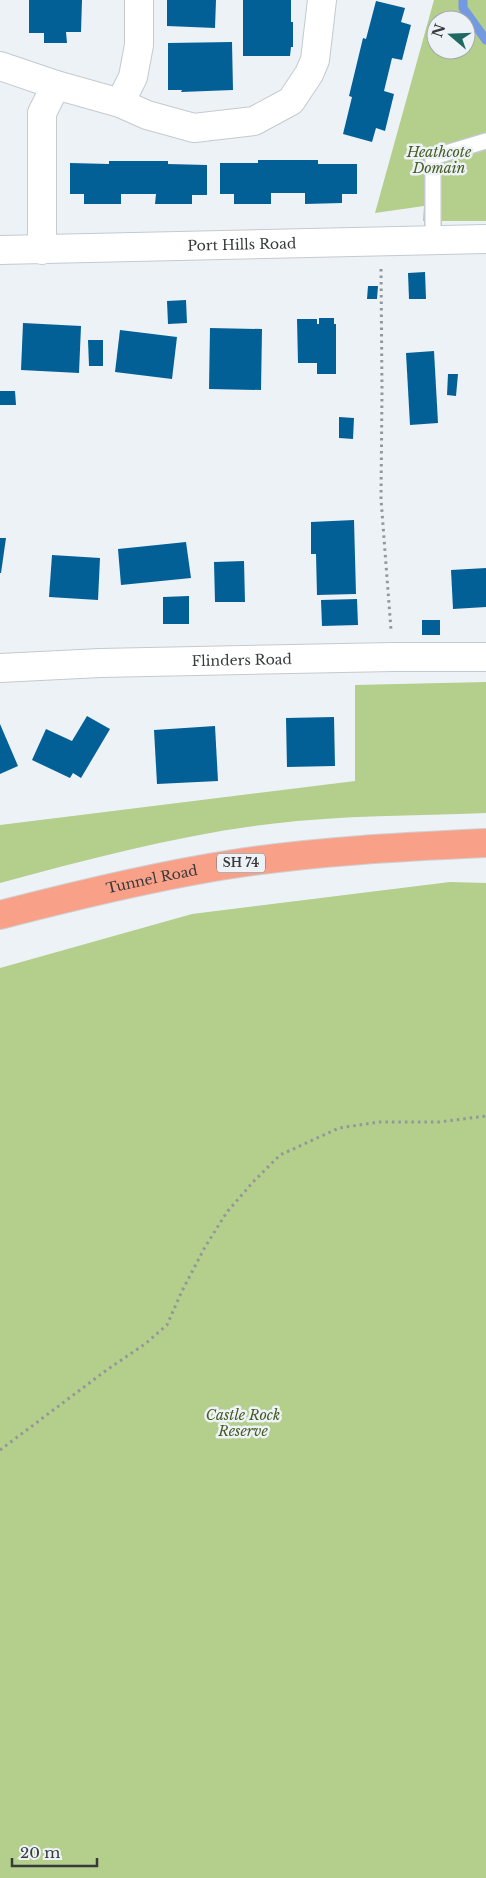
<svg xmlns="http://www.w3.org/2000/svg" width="486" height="1878" font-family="'Libre Baskerville',serif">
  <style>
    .green { fill: #b4ce8c; fill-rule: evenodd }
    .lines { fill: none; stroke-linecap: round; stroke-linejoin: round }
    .stream { stroke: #7399e1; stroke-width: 9 }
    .building { fill: #036097 }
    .lane-casing { stroke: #c4cace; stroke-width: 18 }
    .street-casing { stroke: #c4cace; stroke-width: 30 }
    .highway-casing { stroke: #cfd0d0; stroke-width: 30 }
    .path { stroke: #93979a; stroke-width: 3; stroke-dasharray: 2.5 4; stroke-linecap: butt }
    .lane { stroke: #fff; stroke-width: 15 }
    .street { stroke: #fff; stroke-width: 28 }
    .highway { stroke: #f9a188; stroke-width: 28 }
    .labels { text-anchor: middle; stroke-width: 5; stroke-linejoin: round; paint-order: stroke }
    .shield { fill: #edf2f7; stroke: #6e7173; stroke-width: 1 }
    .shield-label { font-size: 12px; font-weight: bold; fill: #373a3b }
    .park-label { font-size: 14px; font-style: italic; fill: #485c22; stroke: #edf2f7 }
    .street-label { font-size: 14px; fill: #373a3b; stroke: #edf2f7 }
  </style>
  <rect width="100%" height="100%" fill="#edf2f7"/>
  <!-- green -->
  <g class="green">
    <path d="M434 0H486V221H423L424 206 375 213ZM436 20H466V50H436Z"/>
    <path d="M486 682V813C414 816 342 815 270 824 179 835 89 859 0 883V825L355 781V685Z"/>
    <polygon points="450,882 486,883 486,1878 0,1878 0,968 192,914"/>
  </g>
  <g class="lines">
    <!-- stream -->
    <polyline class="stream" points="463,0 463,8 486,40"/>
  </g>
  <!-- building -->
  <g class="building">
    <polygon points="29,0 82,0 81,32 66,32 67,43 44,43 44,33 29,33"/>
    <polygon points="167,0 216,0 215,28 167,26"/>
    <polygon points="243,0 291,0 291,22 293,22 293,47 291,47 290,56 243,56"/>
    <polygon points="376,1 405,8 401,22 411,25 402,60 392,58 384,91 394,94 385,131 376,128 372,142 343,134 352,97 349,96 363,38 366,39"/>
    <polygon points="232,42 233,90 181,92 182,90 168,90 168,43"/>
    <polygon points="258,160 318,160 318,164 357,164 357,194 342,194 342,203 305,204 305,193 271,193 271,204 234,204 234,194 220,194 220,163 258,163"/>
    <polygon points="109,161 168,161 168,164 207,165 207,195 192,195 192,204 155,204 156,194 121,194 121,204 84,204 84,194 70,194 70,163 109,164"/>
    <polygon points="425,272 426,299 409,299 408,273"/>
    <polygon points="368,286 378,286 377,299 367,299"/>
    <polygon points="186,300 187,323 168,324 167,301"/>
    <polygon points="319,318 334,318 334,324 336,324 336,374 317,374 317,363 298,363 297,319 317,319 317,324 319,324"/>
    <polygon points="23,323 81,326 79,373 21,370"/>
    <polygon points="210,328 262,329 261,390 209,389"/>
    <polygon points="120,330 177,337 172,379 115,372"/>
    <polygon points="88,340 103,340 103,366 89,366"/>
    <polygon points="434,351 438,423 410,425 406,353"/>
    <polygon points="448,374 458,374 456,396 447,395"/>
    <polygon points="0,391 15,391 16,405 0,405"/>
    <polygon points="339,417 354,418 353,439 339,438"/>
    <polygon points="354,520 356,594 317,595 316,554 311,554 311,522"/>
    <polygon points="0,538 6,538 1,573 0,573"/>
    <polygon points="186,542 191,578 121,585 118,549"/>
    <polygon points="52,555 100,558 98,600 49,597"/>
    <polygon points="244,561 245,602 215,602 214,562"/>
    <polygon points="486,568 486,607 453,609 451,570"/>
    <polygon points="189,596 189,624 163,624 163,597"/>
    <polygon points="357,599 358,625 322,626 321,600"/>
    <rect x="422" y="620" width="18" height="15"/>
    <polygon points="87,716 110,729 81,778 73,773 70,778 32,760 46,729 72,741"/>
    <polygon points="334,717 335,766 287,767 286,718"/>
    <polygon points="0,724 18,766 0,774"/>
    <polygon points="215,726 218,781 157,784 154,730"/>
  </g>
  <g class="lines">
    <defs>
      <polyline id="lane" points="433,239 433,157 486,141"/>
      <g id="street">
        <polyline points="0,66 56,85 120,103 147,115 194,128 254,121 291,101 309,74 315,60 322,0"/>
        <polyline points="120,103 133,77 139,45 139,0"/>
        <path id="s1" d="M0 250 486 239"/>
        <polyline points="42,250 42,113 56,85"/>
        <path id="s2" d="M0 668 100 663 393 657H486"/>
      </g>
      <g id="highway">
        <path id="s3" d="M0 915C77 895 155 876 233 864 317 851 402 847 486 843"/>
      </g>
    </defs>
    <!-- lane casing -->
    <use href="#lane" class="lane-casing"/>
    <!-- street casing -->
    <use href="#street" class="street-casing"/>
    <!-- highway casing -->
    <use href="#highway" class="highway-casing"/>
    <!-- path -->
    <g class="path">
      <polyline points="381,269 382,391 381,499 391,630"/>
      <polyline points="0,1450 108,1369 145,1344 167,1325 182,1291 205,1247 227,1212 253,1182 280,1155 339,1128 379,1122 439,1122 486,1116"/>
    </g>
    <!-- lane -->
    <use href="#lane" class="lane"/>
    <!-- street -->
    <use href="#street" class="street"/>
    <!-- highway -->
    <use href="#highway" class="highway"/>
  </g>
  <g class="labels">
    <!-- shield labels -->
    <rect class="shield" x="217" y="853.5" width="48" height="19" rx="4"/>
    <g class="shield-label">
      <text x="241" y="867">SH 74</text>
    </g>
    <!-- park labels -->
    <g class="park-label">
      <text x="439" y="157">Heathcote<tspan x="439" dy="16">Domain</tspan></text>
      <text x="243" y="1420">Castle Rock<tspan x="243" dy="16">Reserve</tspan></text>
    </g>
    <!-- street labels -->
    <g class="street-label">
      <text dy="5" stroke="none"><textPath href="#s1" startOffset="242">Port Hills Road</textPath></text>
      <text dy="5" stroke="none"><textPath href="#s2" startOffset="242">Flinders Road</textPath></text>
      <text dy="5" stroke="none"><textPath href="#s3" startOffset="156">Tunnel Road</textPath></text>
    </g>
  </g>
  <!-- north arrow -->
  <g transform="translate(451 35) rotate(289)"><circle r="24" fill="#edf2f7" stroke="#a4a8ac"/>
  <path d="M0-4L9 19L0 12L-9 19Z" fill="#1f6963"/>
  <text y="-8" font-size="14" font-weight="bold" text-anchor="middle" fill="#373a3b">N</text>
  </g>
  <!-- scale -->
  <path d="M12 1858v8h85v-8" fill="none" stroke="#373a3b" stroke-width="2.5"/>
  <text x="20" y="1858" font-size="15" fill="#373a3b" stroke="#edf2f7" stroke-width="4" paint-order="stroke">20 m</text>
</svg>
